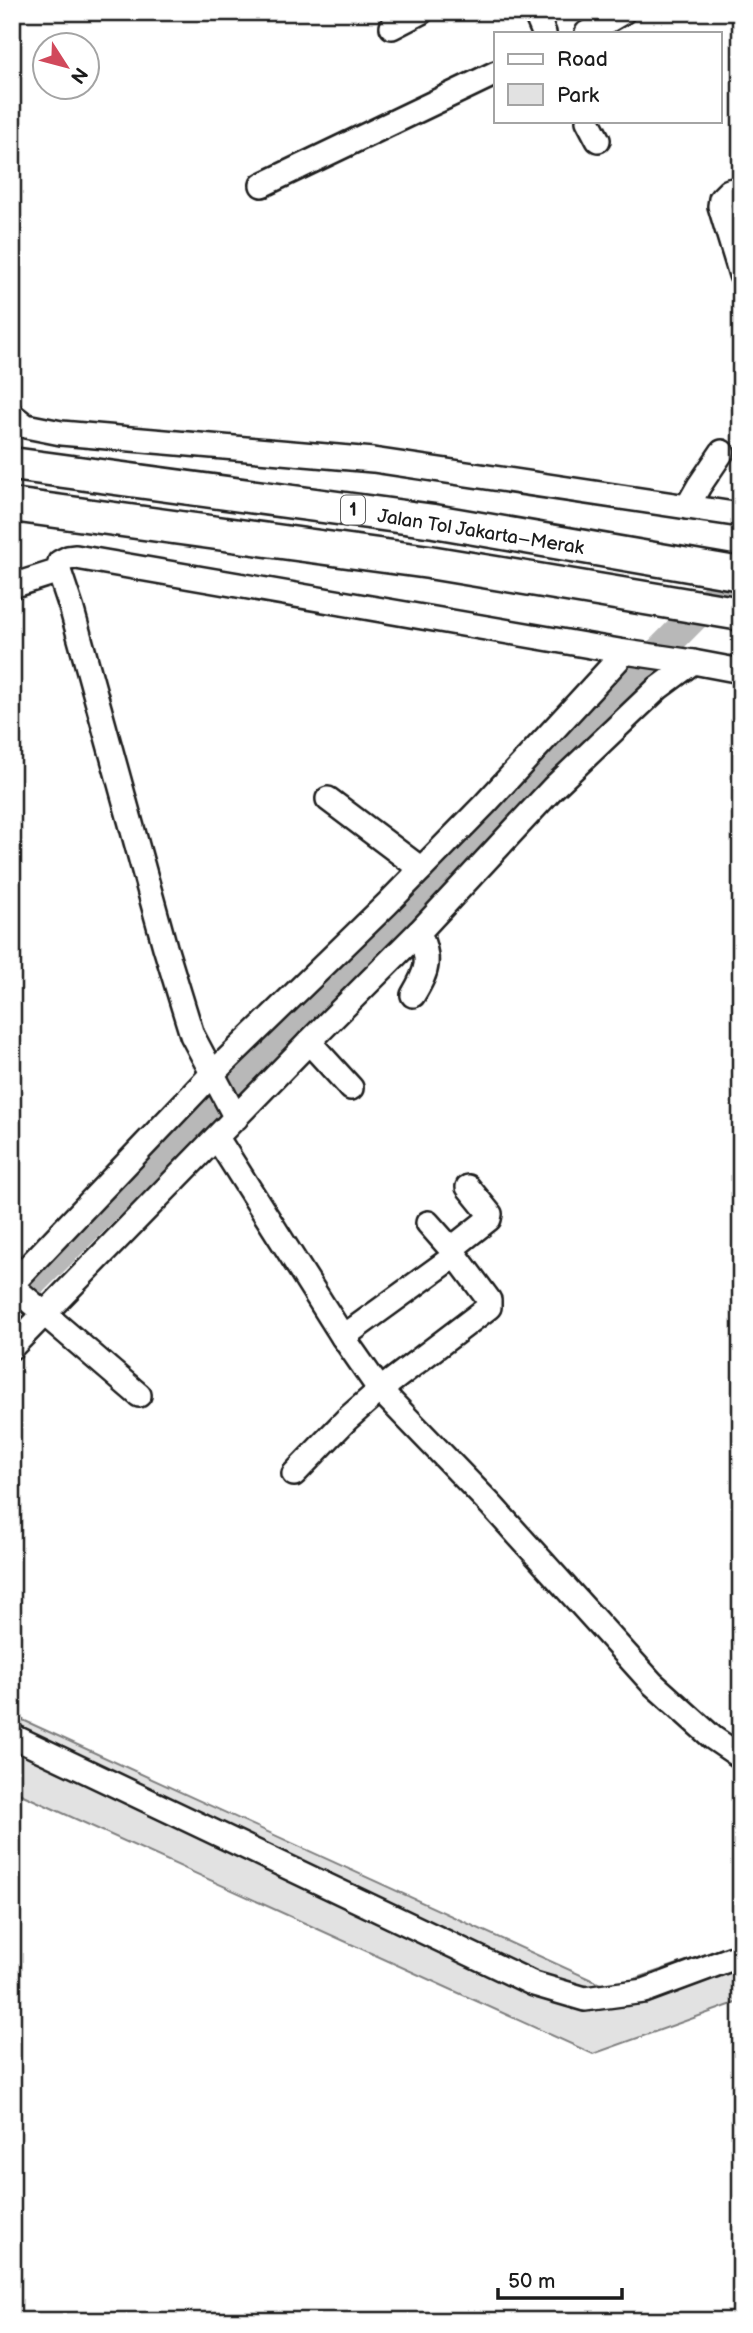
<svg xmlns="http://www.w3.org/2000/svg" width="753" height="2333" font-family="'Balsamiq Sans',sans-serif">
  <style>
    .green { fill: #e2e2e2; stroke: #7f7f7f; stroke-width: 2 }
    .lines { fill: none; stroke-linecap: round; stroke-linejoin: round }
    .river { stroke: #b8b8b8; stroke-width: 30 }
    .minor-casing { stroke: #1c1c1c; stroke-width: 28 }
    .highway-casing { stroke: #1c1c1c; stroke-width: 37 }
    .minor { stroke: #fff; stroke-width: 23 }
    .highway { stroke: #fff; stroke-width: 32 }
    .labels { text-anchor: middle; stroke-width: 5; stroke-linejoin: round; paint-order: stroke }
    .shield { fill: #fff; stroke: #606060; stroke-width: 2 }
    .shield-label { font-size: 18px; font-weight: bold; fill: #1c1c1c }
    .street-label { font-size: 19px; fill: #1c1c1c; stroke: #fff }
  </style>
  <rect width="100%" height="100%" fill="#fff"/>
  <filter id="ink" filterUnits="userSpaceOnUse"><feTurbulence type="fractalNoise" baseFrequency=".0143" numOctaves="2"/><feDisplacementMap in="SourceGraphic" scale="14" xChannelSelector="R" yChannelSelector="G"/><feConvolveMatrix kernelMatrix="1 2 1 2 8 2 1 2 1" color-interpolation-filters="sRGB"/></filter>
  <g filter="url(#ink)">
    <!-- green -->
    <polygon class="green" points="12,1715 609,1988 741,1942 741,2001 593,2054 12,1790"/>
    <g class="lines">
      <!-- river -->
      <polyline class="river" points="12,1302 321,994 741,569"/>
      <defs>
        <g id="minor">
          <polyline points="535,12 544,33"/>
          <polyline points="392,27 421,12"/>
          <polyline points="587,33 623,12"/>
          <polyline points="588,121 598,140"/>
          <polyline points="262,185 496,73"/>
          <polyline points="741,188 729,191 721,199 720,206 741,275"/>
          <polyline points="12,415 26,426 61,433 373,460 741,515"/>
          <polyline points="687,507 699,486 722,452"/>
          <polyline points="12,586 59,571"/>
          <polyline points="328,799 421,869"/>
          <path d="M413 995C429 968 430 961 419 932"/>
          <polyline points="309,1042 351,1088"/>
          <polyline points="236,1118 192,1035 165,947 72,610 59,571 60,562 68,558 76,557 625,652 693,662"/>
          <polyline points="217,1138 343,1337 380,1390 492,1506 652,1683 713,1738 741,1757"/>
          <polyline points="451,1249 489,1219 490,1214 468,1187"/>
          <polyline points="12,1284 212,1074 387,904 485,804 625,652"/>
          <polyline points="12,1286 139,1395"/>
          <polyline points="343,1337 456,1255"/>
          <polyline points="12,1347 309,1042 419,932 553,788 658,688 693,662 741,671"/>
          <polyline points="294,1474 347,1419 380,1390 489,1307 489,1300 451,1249 428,1223"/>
          <polyline points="12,1736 534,1984 585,1999 644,1991 741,1955"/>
        </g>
        <g id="highway">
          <polyline points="12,464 434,521 741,574"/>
          <polyline points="12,505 429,562 741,614"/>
        </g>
      </defs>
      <!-- minor casing -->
      <use href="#minor" class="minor-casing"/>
      <!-- highway casing -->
      <use href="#highway" class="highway-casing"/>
      <!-- minor -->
      <use href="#minor" class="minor"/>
      <!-- highway -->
      <use href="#highway" class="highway"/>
    </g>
  </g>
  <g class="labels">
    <!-- shield labels -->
    <rect class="shield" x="341" y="495.5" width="24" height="29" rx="5"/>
    <g class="shield-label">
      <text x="353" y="516">1</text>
    </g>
    <!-- street labels -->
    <g class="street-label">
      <text transform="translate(481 531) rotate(9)" y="7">Jalan Tol Jakarta–Merak</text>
    </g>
  </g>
  <!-- margin -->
  <rect width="753" height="2333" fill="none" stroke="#fff" stroke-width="42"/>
  <rect x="21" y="21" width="711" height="2291" fill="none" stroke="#1c1c1c" stroke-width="2.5" filter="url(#ink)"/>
  <!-- legend -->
  <rect x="494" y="32" width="228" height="91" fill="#ffffff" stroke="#a4a4a4" stroke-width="2"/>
  <rect x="508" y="54" width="35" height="10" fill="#ffffff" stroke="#a4a4a4" stroke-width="2"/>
  <text x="557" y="66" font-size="21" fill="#1c1c1c">Road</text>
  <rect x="508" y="84" width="35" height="21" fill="#e2e2e2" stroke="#a4a4a4" stroke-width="2"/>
  <text x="557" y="102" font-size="21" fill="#1c1c1c">Park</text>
  <!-- north arrow -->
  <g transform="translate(66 66) rotate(126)"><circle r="33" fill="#ffffff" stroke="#a4a4a4" stroke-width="2"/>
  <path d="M0-5L12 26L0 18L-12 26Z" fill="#d1495b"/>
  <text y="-10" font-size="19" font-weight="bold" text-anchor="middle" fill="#1c1c1c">N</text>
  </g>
  <!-- scale -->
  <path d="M498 2288v10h124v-10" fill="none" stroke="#1c1c1c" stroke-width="3.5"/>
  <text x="508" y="2288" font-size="21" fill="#1c1c1c" stroke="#ffffff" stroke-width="5" paint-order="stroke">50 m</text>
</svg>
